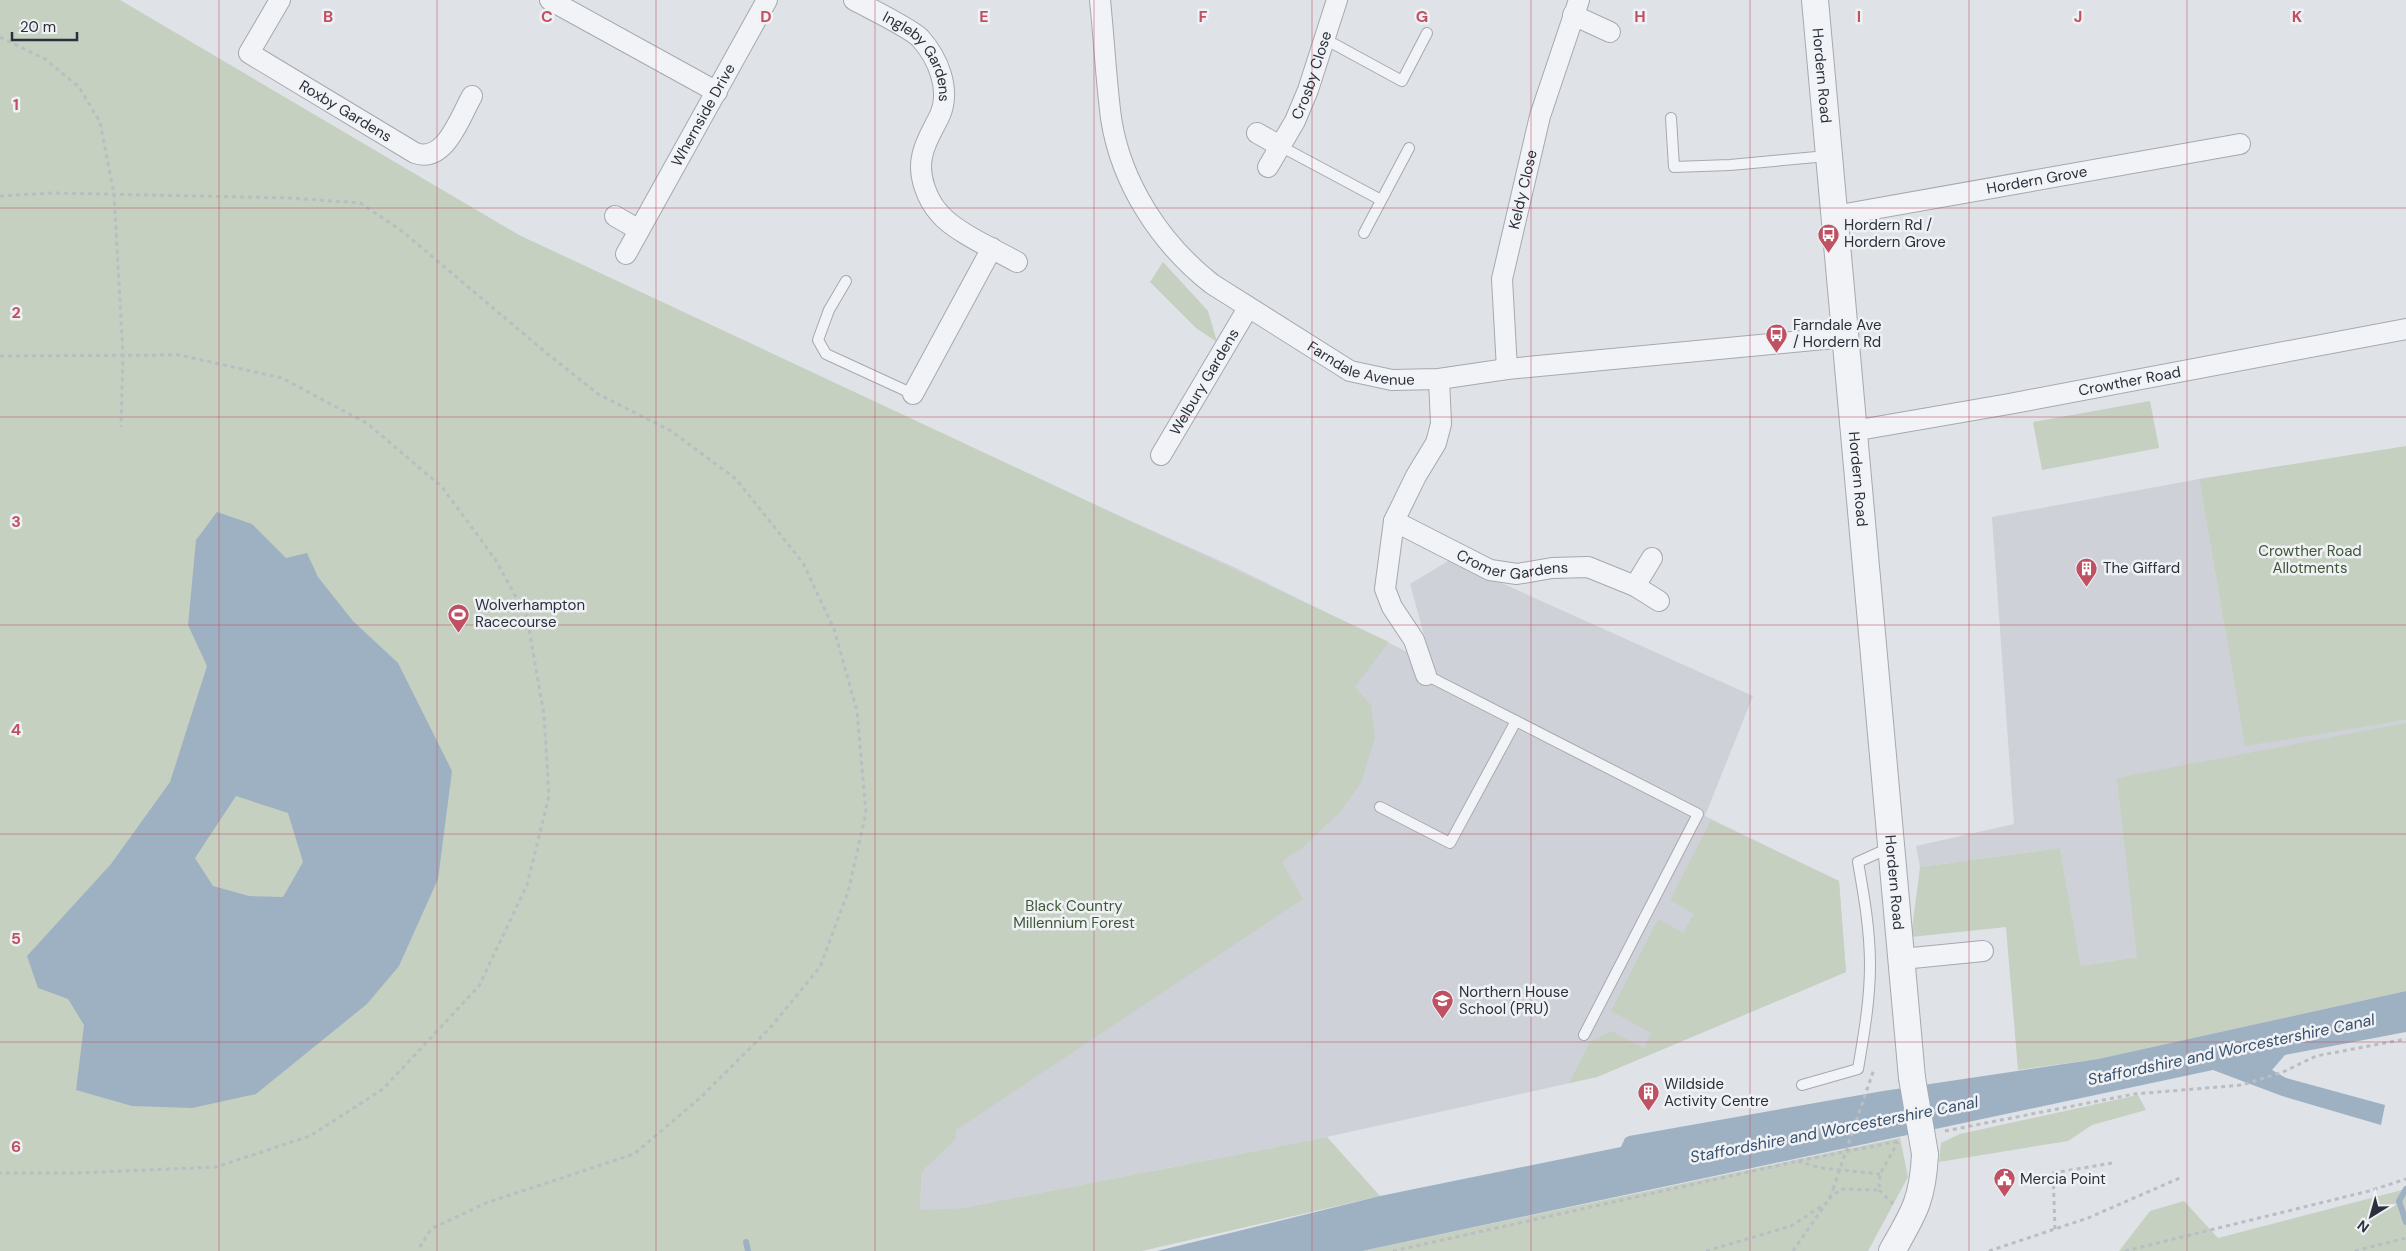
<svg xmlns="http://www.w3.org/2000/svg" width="2406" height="1251" font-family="'DM Sans',sans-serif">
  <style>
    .built { fill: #ced2d8 }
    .green { fill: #c5d0c1 }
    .water { fill: #9eb1c3; fill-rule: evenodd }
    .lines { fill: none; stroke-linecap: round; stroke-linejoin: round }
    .stream { stroke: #9eb1c3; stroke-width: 6 }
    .service-casing { stroke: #a5a9b0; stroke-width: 12 }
    .minor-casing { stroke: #a5a9b0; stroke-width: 22 }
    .tertiary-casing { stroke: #a5a9b0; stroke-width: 28 }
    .path { stroke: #babdc2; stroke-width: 3; stroke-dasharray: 4 4; stroke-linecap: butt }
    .service { stroke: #f2f3f6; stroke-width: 10 }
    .minor { stroke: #f2f3f6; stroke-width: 20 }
    .tertiary { stroke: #f2f3f6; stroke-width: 26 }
    .tertiary-bridge-casing { stroke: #a5a9b0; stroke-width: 28; stroke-linecap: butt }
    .path-bridge { stroke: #babdc2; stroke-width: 3; stroke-dasharray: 4 4; stroke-linecap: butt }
    .tertiary-bridge { stroke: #f2f3f6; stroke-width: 26 }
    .grid { fill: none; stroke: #bf5163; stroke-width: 1; stroke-opacity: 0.55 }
    .labels { text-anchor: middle; stroke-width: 5; stroke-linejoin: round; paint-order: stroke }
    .street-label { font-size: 15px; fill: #2a313c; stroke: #eff1f5 }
    .poi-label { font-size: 15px; fill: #2a313c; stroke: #eff1f5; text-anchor: start }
    .park-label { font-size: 15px; fill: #3f5739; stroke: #eff1f5 }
    .water-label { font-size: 16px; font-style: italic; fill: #38506c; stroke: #eff1f5 }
    .grid-label { font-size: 16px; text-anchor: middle; font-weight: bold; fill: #bf5163; stroke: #eff1f5; stroke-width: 5; stroke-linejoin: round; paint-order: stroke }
  </style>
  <rect width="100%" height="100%" fill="#dfe2e7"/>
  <!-- built -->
  <g class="built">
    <polygon points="1018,471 1234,567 1432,664 1410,584 1450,560 1753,696 1705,816 1839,881 1846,972 1597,1077 1327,1137 962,1208 920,1211 922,1172 956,1139 959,880"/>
    <polygon points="2199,479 2245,745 2406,720 2406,914 2081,966 2060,848 1920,867 1916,846 2014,824 1992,517"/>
  </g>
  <!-- green -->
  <g class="green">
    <polygon points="0,0 120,0 519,235 1389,642 1355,687 1371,705 1375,737 1361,783 1340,812 1303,847 1282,862 1303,899 956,1130 956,1139 922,1172 920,1210 962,1208 1327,1137 1380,1196 1142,1251 0,1251"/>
    <polygon points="1163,262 1208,311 1217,342 1196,328 1150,282"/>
    <polygon points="2150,401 2159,448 2042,470 2033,422"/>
    <polygon points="2406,446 2406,720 2245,746 2199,479"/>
    <polygon points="2406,723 2406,991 2098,1059 2018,1070 2006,927 1911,937 1920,867 2060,848 2081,966 2137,957 2117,778"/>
    <polygon points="1711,820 1839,881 1846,972 1597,1077 1569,1083 1590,1042 1611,1031 1644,1048 1651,1033 1611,1011 1658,919 1683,933 1694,914 1670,900"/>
    <polygon points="2138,1095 2146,1110 2092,1125 2068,1141 1939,1162 1941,1143 1960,1134"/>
    <polygon points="1900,1138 1908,1177 1868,1251 1362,1251"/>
    <polygon points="2406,1189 2406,1251 2119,1251 2150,1211 2184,1201 2218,1238"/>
  </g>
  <!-- water -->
  <g class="water">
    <path d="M217 512 252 524 286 558 307 553 318 577 353 621 398 663 452 771 438 879 399 966 367 1004 256 1094 192 1108 132 1106 76 1090 84 1025 68 999 38 988 27 956 111 864 170 782 207 666 188 625 196 540ZM236 796 288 813 303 862 283 897 249 896 213 886 195 858Z"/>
    <polygon points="2406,991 2406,1032 2285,1055 2272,1070 2286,1078 2385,1105 2381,1125 2282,1096 2213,1070 1362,1251 1157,1251 1380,1196 1621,1147 1625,1138 1629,1136 1883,1091 2098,1059"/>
  </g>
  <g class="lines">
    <!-- stream -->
    <g class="stream">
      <polyline points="2406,1189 2399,1201 2406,1222"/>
      <polyline points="746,1242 748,1251"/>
    </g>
    <defs>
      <g id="service">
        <polyline points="1323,38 1402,81 1427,33"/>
        <polyline points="1671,118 1674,167 1730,165 1827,156"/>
        <polyline points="1280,146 1381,200"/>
        <polyline points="1364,233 1409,148"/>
        <polyline points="846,281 829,310 818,340 826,354 913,394"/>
        <polyline points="1426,675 1698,814 1584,1035"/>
        <polyline points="1380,807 1450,843 1516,721"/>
        <path d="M1802 1085 1858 1069C1864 1034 1870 1000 1870 965 1870 930 1864 896 1858 862L1889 848"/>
      </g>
      <g id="minor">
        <path id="s1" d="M280 0 249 53 415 153C445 164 460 117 472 96"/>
        <polyline points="550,0 717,92"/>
        <path id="s2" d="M854 0C869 8 910 28 920 38 938 58 951 89 940 115 934 128 924 143 922 157 918 176 927 200 940 214 955 232 996 250 1017 262"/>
        <path id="s3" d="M1100 0C1104 39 1106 79 1111 118 1121 184 1161 244 1212 284L1350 371 1392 380 1439 379 1507 369 1845 337"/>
        <polyline points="1573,15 1610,32"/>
        <polyline points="1257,133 1280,146"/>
        <path id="s4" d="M1268 167 1295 121 1308 90 1337 0"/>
        <polyline points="615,216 639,230"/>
        <path id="s5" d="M1834 216 2240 144"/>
        <path id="s6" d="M626 254 767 0"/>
        <path id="s7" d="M1507 369 1502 279 1540 116 1579 0"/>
        <polyline points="913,394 992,248"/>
        <path id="s8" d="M1853 431 2009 404 2406 329"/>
        <path id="s9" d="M1161 455 1248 308"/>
        <path id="s10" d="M1394 521 1490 570 1517 574 1552 568 1588 567 1635 586 1659 601"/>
        <polyline points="1635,586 1652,558"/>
        <polyline points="1426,675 1414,640 1392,607 1385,589 1394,521 1416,476 1436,443 1441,424 1439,379"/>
        <polyline points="1902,959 1983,951"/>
      </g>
      <g id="tertiary">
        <path id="s11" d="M1815 0 1912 1078"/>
        <path d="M1892 1251C1914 1213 1923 1199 1925 1154"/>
      </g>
    </defs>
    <!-- service casing -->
    <use href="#service" class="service-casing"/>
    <!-- minor casing -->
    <use href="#minor" class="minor-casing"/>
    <!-- tertiary casing -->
    <use href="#tertiary" class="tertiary-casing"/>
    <!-- path -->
    <g class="path">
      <polyline points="0,37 45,59 79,87 100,122 114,194 123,355 121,427"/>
      <polyline points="0,196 52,193 291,198 360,203 402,231 544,351 598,394 671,431 736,479 803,563 834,629 857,711 866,813 848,892 820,967 770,1028 700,1098 634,1154 486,1203 431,1229 418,1250"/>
      <polyline points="0,356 179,355 282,378 368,424 442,487 495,559 527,617 544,715 549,796 527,885 479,986 383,1089 310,1136 216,1167 76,1173 0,1173"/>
      <polyline points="1945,1131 2134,1094 2242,1085 2283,1072 2316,1056 2406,1039"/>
      <polyline points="1798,1161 1820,1168 1880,1174"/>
      <polyline points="1879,1190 1893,1204"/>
      <polyline points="1829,1199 1841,1189 1879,1190 1880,1174 1898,1142"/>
      <polyline points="2055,1229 2053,1173 2112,1163"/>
      <polyline points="1393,1251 1798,1161 1900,1141"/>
      <polyline points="1706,1251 1791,1226 1825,1204"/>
      <polyline points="1793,1251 1829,1199 1833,1189"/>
      <polyline points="1989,1251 2088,1218 2182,1177"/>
      <polyline points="2125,1251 2369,1191 2406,1179"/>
      <polyline points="2355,1251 2406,1238"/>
    </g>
    <!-- service -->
    <use href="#service" class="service"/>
    <!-- minor -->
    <use href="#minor" class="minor"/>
    <!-- tertiary -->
    <use href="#tertiary" class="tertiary"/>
    <defs>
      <polyline id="tertiary-bridge" points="1912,1078 1925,1154"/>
    </defs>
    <!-- tertiary-bridge casing -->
    <use href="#tertiary-bridge" class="tertiary-bridge-casing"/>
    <!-- path-bridge -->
    <polyline class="path-bridge" points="1833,1189 1874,1069"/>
    <!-- tertiary-bridge -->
    <use href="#tertiary-bridge" class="tertiary-bridge"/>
  </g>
  <!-- grid -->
  <path class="grid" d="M219 0V1251M437 0V1251M656 0V1251M875 0V1251M1094 0V1251M1312 0V1251M1531 0V1251M1750 0V1251M1969 0V1251M2187 0V1251M0 208H2406M0 417H2406M0 625H2406M0 834H2406M0 1042H2406"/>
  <!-- icons -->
  <defs>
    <symbol id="bus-pin" viewBox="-11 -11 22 30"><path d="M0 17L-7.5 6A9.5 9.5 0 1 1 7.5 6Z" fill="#bf5163" stroke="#eff1f5"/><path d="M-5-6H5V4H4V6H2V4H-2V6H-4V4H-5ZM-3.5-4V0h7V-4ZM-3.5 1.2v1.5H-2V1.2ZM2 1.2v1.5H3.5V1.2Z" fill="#fff"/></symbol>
    <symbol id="building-pin" viewBox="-11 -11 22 30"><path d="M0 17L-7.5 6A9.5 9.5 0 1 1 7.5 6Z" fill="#bf5163" stroke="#eff1f5"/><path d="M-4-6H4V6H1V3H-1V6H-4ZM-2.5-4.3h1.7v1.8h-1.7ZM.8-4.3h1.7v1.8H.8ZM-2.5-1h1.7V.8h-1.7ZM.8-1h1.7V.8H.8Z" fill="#fff"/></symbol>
    <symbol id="stadium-pin" viewBox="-11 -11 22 30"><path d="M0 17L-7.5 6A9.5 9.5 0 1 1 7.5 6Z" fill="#bf5163" stroke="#eff1f5"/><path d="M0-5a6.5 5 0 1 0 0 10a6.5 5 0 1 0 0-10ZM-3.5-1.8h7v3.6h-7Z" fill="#fff"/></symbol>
    <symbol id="school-pin" viewBox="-11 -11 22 30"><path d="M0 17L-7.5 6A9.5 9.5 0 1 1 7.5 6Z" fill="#bf5163" stroke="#eff1f5"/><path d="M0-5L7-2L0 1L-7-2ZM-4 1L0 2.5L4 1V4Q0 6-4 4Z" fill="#fff"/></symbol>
    <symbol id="civic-pin" viewBox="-11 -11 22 30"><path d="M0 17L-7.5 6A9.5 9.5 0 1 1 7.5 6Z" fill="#bf5163" stroke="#eff1f5"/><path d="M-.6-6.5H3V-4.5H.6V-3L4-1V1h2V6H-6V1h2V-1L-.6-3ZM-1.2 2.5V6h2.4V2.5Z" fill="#fff"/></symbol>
  </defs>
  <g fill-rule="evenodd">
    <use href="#bus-pin" x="1816" y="222" width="25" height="34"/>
    <use href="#bus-pin" x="1764" y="322" width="25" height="34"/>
    <use href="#building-pin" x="2074" y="556" width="25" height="34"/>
    <use href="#stadium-pin" x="446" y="602" width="25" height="34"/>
    <use href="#school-pin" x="1430" y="988" width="25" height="34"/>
    <use href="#building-pin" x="1636" y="1080" width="25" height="34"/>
    <use href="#civic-pin" x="1992" y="1166" width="25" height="34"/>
  </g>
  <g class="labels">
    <!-- street labels -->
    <g class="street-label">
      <text dy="5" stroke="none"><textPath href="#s2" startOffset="90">Ingleby Gardens</textPath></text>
      <text dy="5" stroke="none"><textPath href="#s4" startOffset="102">Crosby Close</textPath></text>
      <text dy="5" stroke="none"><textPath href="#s11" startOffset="76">Hordern Road</textPath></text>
      <text dy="5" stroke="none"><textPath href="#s1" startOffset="174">Roxby Gardens</textPath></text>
      <text dy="5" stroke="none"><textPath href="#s6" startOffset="159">Whernside Drive</textPath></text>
      <text dy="5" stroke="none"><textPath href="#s5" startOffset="206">Hordern Grove</textPath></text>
      <text dy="5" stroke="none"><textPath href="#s7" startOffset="182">Keldy Close</textPath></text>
      <text dy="5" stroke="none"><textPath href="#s3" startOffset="489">Farndale Avenue</textPath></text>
      <text dy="5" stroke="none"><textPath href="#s9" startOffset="85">Welbury Gardens</textPath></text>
      <text dy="5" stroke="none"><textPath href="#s8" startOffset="281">Crowther Road</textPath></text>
      <text dy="5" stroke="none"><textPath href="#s11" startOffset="481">Hordern Road</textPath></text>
      <text dy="5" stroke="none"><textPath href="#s10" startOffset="129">Cromer Gardens</textPath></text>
      <text dy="5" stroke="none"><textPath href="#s11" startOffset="886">Hordern Road</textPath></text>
    </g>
    <!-- poi labels -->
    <g class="poi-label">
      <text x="1844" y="230">Hordern Rd /<tspan x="1844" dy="17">Hordern Grove</tspan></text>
      <text x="1793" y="330">Farndale Ave<tspan x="1793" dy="17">/ Hordern Rd</tspan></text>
      <text x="2103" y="573">The Giffard</text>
      <text x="475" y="610">Wolverhampton<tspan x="475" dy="17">Racecourse</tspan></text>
      <text x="1459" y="997">Northern House<tspan x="1459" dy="17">School (PRU)</tspan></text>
      <text x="1664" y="1089">Wildside<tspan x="1664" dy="17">Activity Centre</tspan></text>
      <text x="2020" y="1184">Mercia Point</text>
    </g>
    <!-- park labels -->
    <g class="park-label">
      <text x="2310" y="556">Crowther Road<tspan x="2310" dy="17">Allotments</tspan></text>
      <text x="1074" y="911">Black Country<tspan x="1074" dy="17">Millennium Forest</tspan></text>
    </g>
    <!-- water labels -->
    <g class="water-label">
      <text transform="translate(2231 1049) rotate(-12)" y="6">Staffordshire and Worcestershire Canal</text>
      <text transform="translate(1834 1129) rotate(-11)" y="6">Staffordshire and Worcestershire Canal</text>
    </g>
  </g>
  <g class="grid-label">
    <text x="328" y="22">B</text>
    <text x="547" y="22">C</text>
    <text x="766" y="22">D</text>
    <text x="984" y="22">E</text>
    <text x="1203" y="22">F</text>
    <text x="1422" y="22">G</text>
    <text x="1640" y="22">H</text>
    <text x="1859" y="22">I</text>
    <text x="2078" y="22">J</text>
    <text x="2297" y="22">K</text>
    <text x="16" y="110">1</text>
    <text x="16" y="318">2</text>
    <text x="16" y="527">3</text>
    <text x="16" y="735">4</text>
    <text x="16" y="944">5</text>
    <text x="16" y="1152">6</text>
  </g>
  <!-- north arrow -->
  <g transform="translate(2371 1216) rotate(217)" stroke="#eff1f5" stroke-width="4" paint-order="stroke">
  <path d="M0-4L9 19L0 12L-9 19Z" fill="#2a313c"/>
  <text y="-8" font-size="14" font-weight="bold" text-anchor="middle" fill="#2a313c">N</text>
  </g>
  <!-- scale -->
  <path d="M12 32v8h65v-8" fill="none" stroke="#2a313c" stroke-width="2.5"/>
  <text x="20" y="32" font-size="15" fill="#2a313c" stroke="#eff1f5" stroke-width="4" paint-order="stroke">20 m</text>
</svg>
